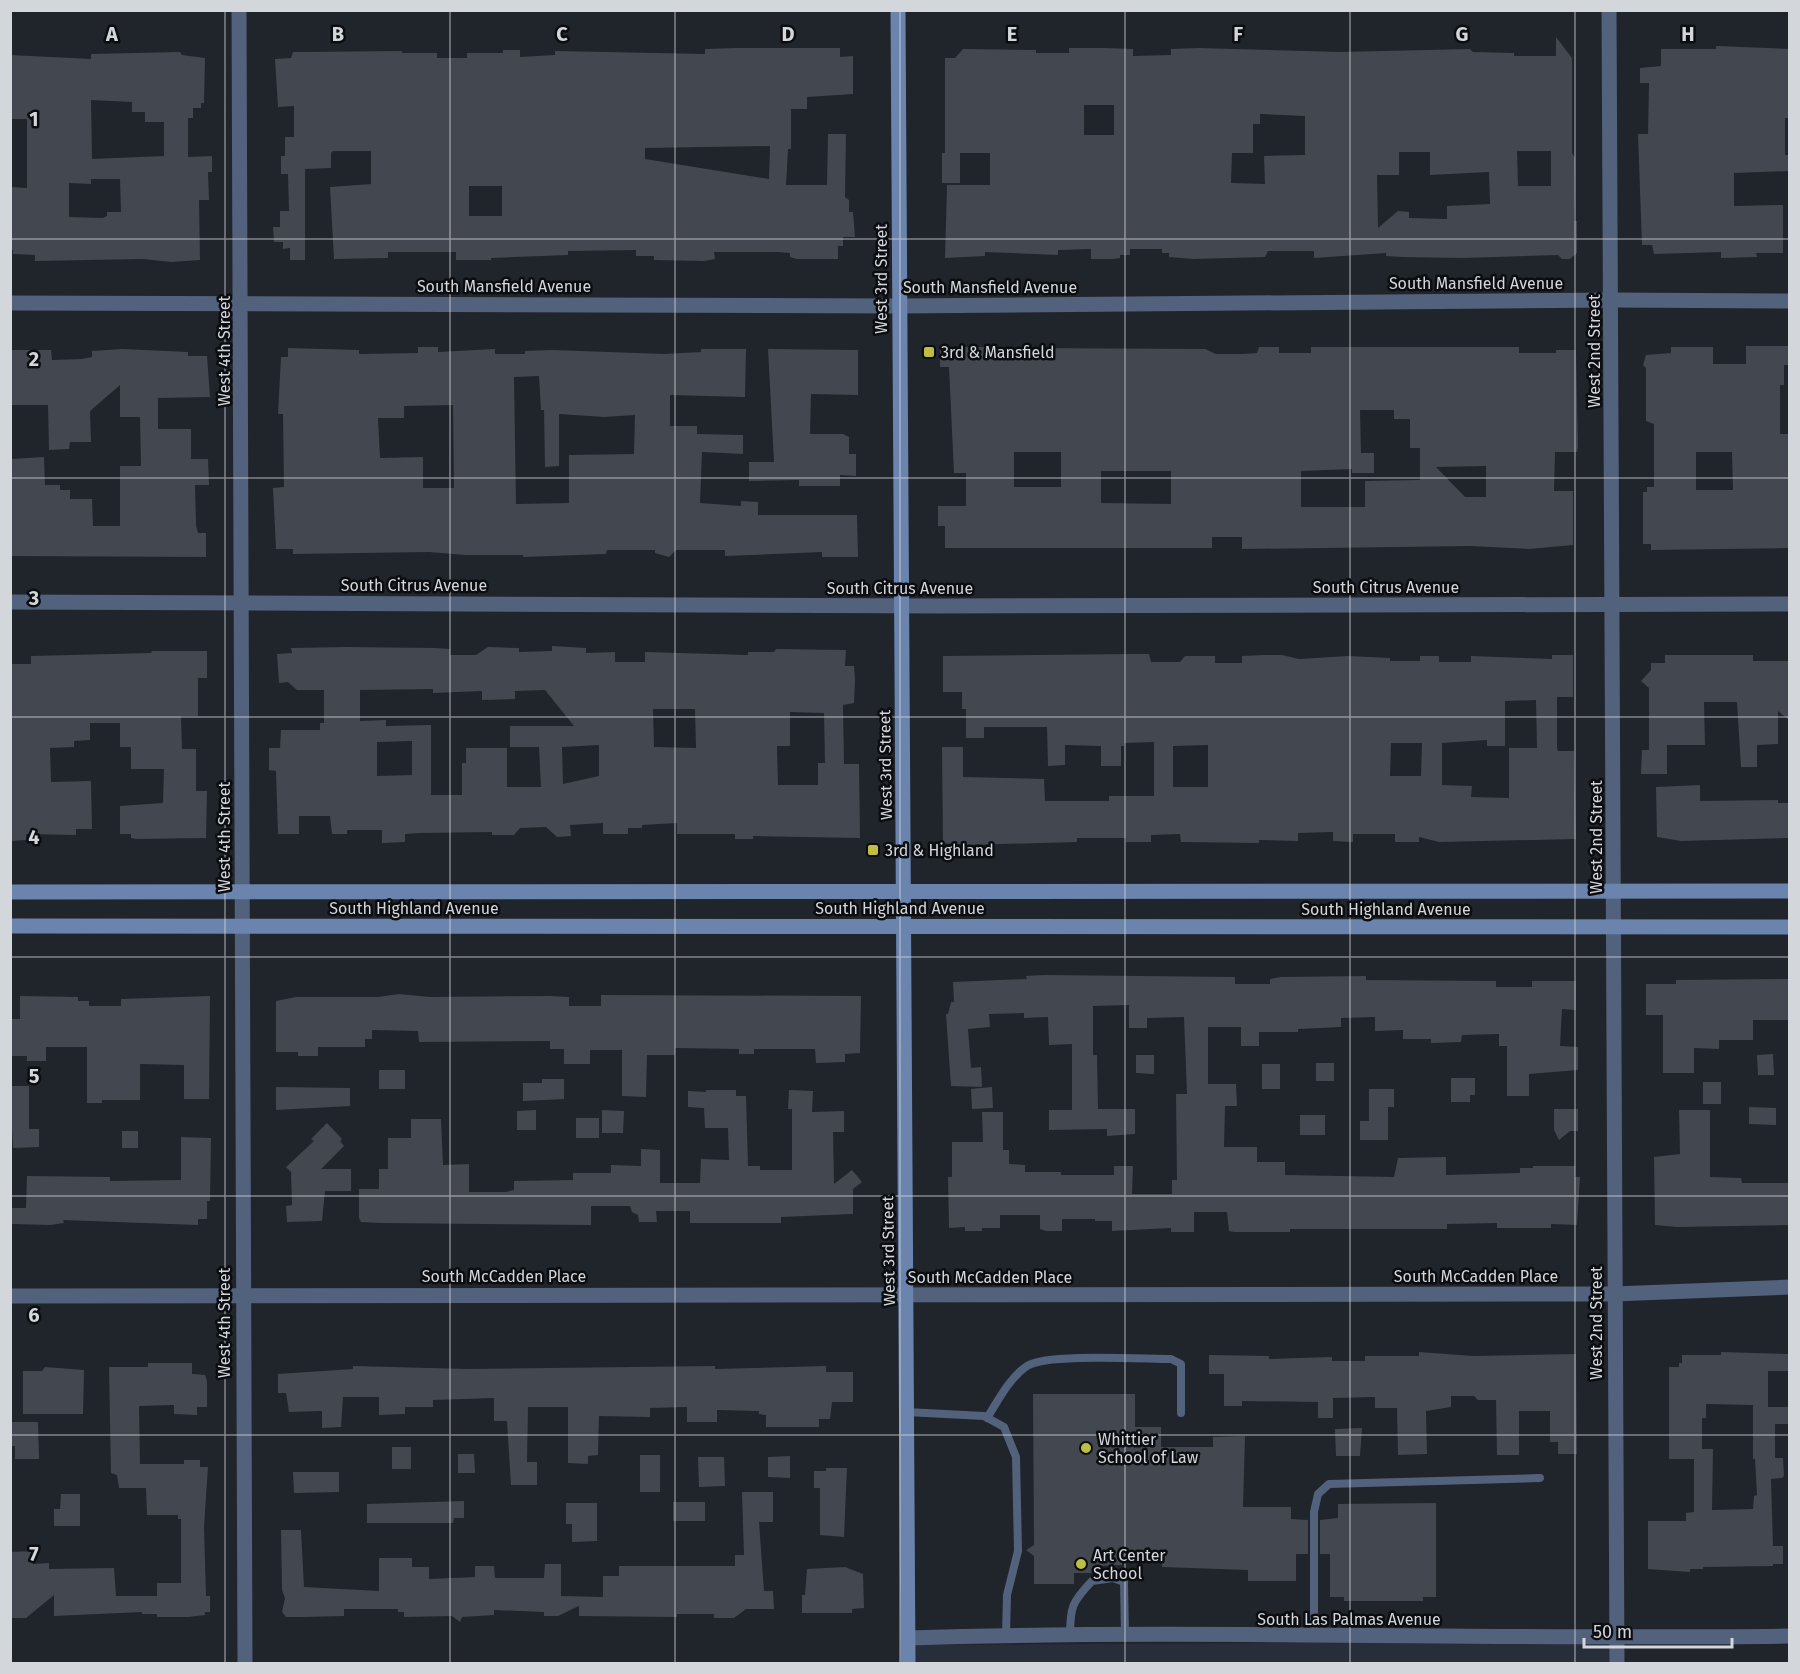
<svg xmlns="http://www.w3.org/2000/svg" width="1800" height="1674" font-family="'Fira Sans',sans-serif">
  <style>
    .built { fill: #272e3a }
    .building { fill: #43474f; fill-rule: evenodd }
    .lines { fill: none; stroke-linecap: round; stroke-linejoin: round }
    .lane { stroke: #52617c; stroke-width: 8 }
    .street { stroke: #52617c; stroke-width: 15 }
    .secondary { stroke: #6b84ae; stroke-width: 15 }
    .grid { fill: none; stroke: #d3d6da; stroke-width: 1.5; stroke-opacity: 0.55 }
    .poi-dot { fill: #bdbf43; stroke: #0c0d10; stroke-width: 2 }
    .labels { text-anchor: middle; stroke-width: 5; stroke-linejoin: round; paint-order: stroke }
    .street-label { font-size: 16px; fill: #d3d6da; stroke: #0c0d10 }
    .poi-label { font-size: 16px; fill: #d3d6da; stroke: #0c0d10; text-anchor: start }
    .grid-label { font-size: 20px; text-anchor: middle; font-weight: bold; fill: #d3d6da; stroke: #0c0d10; stroke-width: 5; stroke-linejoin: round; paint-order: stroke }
  </style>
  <rect width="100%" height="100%" fill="#20242b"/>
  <!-- built -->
  <polygon class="built" points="1613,1641 1613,1663 912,1664 912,1645"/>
  <!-- building -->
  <g class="building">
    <path d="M1556 37 1572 58V153L1575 158 1574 221H1577V253L1570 259H1562L1558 255 1463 258 1402 257 1386 256V253L1314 258V251H1268L1265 257 1193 259 1169 257V253H1162V249H1130V255H1120V258L1113 259H1091V249L1058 250V255L985 252V256L945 258 947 185H990V153H960V183H942V153H945V58H955L963 49 1036 50V53H1069V48H1105L1133 49V56L1171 55V49L1198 48 1339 52 1470 49 1473 52 1514 53V56H1556ZM1084 105H1114V135H1084ZM1260 114 1305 116V155L1264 156 1265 184 1231 183 1232 153H1253V124H1260ZM1517 151H1551V186H1518ZM1399 152H1430V175L1489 172 1490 204 1447 206V219L1409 218V212L1398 211 1378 228 1377 175H1399Z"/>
    <polygon points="1716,46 1790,49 1790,118 1785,118 1785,155 1790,155 1790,171 1734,173 1734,206 1783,205 1783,253 1756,253 1757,257 1721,258 1721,252 1654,254 1652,245 1642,245 1638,134 1648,134 1649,83 1640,83 1640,68 1661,66 1661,49 1716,49"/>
    <path d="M737 48H840V57L853 56V94L807 97V109H791V149H788L786 185H827L828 134H846L845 197 849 200V212H853L855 237H843V246H838V259H797L790 257V253L777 252H714L715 259 704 261 654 260V256H636V250L568 251V255L491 258V260H456V252H388V258L334 259 330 187 371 184V151H333L331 153V168L305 169V260H290V248L283 249V242H274L273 227H280V211H289L288 174H281V156H285V137H294V106L278 107 275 59 291 58 293 52H306L402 51V53H437V58H467V53H503V50H520V57L555 55V51L705 54V49ZM770 146 769 179 645 159V148ZM469 186H502V216H469Z"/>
    <path d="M180 52 182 55 205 58 204 103H201V108H193V118H188V157L212 156V172H208L209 200H199L200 260 171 262 143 259 35 261V255L13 254V250H10V187L27 188V119H10V55L91 59V54ZM91 100 132 102V112H145V122H164V156L92 159ZM91 179H120L121 212H107V216L103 218 69 217V183L91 184Z"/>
    <path d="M1746 346H1790V365H1784V385H1780V434H1790V548L1651 550V544H1643V492H1647V487H1654V424L1646 421V368L1643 365 1646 355 1671 353V347H1713V364H1746ZM1696 452H1732L1733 490H1696Z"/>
    <path d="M418 347H438V352L495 349V354H525V351L552 350 664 354 701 352V349H746L745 397 670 395V426H697V434L743 435V454L702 452 700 503 741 506V501L758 502V515H857L858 557H822V552L725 556V550H676L669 557 655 553V550H607L606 554 523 557V555H465L429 552 293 554V549H276L273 488 284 487 283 414H278L281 357H288V348L359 350V354L418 353ZM539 376 541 410H544L545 467 559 466V414L604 417 635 415 634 454 569 455V503L516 504 514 377ZM453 405 454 488H423V457L380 458 378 418H404V406Z"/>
    <path d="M940 347H988V355H1020V348L1205 349 1216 354H1243L1257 353 1259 347H1279V353H1311V347H1519V353H1556V350H1576L1578 448 1577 452H1555L1554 491H1573V545L1529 549 1470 546 1242 549V537H1212V548H945V526H938V506H966V473H954L949 367H940ZM1360 410H1394V419H1410V448H1420V480L1365 481V507H1301V471L1352 469V473H1374V453H1361ZM1014 452H1061V487H1014ZM1486 466V497H1465L1436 467ZM1101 471H1171V504L1101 503Z"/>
    <polygon points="122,349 188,352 188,356 207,356 210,397 158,398 158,429 191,429 191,459 208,459 209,485 195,485 196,525 198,533 206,533 206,557 10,556 11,459 44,457 45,485 60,485 60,490 70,490 70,499 92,499 93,526 120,526 120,466 141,466 140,417 120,417 120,385 90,411 91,442 70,442 69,449 49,450 48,405 10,405 10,350 51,350 52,360 82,359 92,357 92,351"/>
    <polygon points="768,349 858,350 858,395 811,394 810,434 843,434 849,437 849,454 856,454 856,476 840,475 840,486 799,486 799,480 749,481 749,462 774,462"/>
    <path d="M552 646 586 648V653L615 652V662H645V652L748 655V652H774L776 649 846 650 845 666H854L855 680 854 703 843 705 844 764H859L860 838 753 836V839H735V834H677V823L642 825V828H628V834H603V823L570 825 571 836 557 837 546 827 520 828 514 835H492V832L420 833 405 834V842L382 843V830H347V834H332L330 816H299V834H278L276 771 269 770V748H280L281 730H320V723H324V690H297L288 682 279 683 277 654 292 653 291 648 346 647 435 648 450 649V655H476L488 647 519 648V652L552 651ZM433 689V693L482 691V700L515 699V691L545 690 574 726H510V747H539L541 787H507V748H466V763H462V795H431V725L386 726V720L360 721V690ZM653 709H695L696 748 654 747ZM790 712 824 713 825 763H818V785H778L777 746H790ZM412 741V775L377 776V742ZM599 745V776L563 784 562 747Z"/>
    <polygon points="152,651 207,651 207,678 198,678 198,716 181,716 182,749 196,749 196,791 207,791 206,838 137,839 131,838 131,834 120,834 120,806 163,803 164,769 131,769 131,747 120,747 120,723 90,723 90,740 74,741 74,747 50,748 51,782 91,781 92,829 76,829 76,835 26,834 26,840 10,841 10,664 31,664 31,656 151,653"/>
    <path d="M1131 654H1149L1151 662H1180L1185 656H1215V663H1242V656L1264 655H1282L1299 659 1348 656 1390 658V661H1420V656H1439V662H1471V656L1552 659V655H1573V697H1557V748L1558 751H1574L1576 839 1439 842 1419 837V842H1395V834H1353V842L1333 841V832L1298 833V841L1259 840V843L1181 842 1180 834 1151 835V842H1126V838H1077V842L968 845 943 843 942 747H963V777L1044 779 1045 801H1109V796H1154V742L1124 743V746H1121V766H1101V746L1065 745V765L1048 766 1047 727H984V738H966V709H962V692H943V656ZM1536 700 1537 748H1509V798L1471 797 1472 786 1442 785V743L1487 740V746H1505V701ZM1391 743H1422L1421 776H1390ZM1208 745V787H1173V746Z"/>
    <polygon points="1665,655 1753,655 1753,661 1790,661 1790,721 1778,711 1778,744 1757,745 1757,767 1741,767 1737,702 1704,702 1705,745 1667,745 1667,774 1641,774 1642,750 1649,750 1649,688 1641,681 1651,670 1651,663 1665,663"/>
    <polygon points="1700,785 1700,801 1778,800 1778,803 1790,803 1790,838 1681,841 1657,837 1656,787"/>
    <polygon points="1044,975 1235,977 1235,984 1270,984 1270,979 1281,977 1366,976 1366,980 1496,981 1496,987 1532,987 1532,981 1576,981 1576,1010 1562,1009 1560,1046 1578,1047 1578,1070 1529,1074 1529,1096 1507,1096 1507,1046 1499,1046 1499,1034 1462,1035 1461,1042 1431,1043 1431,1039 1403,1039 1403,1030 1375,1031 1375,1017 1341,1018 1341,1027 1298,1029 1298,1032 1259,1032 1259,1046 1241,1046 1241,1027 1208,1027 1208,1084 1236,1084 1237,1106 1225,1106 1224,1147 1257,1147 1257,1162 1285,1162 1285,1175 1394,1177 1398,1158 1446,1157 1446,1175 1520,1173 1520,1168 1533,1168 1533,1166 1575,1166 1575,1177 1580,1177 1577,1225 1551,1224 1551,1228 1497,1228 1497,1223 1447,1224 1447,1229 1290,1229 1290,1232 1234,1232 1229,1231 1227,1212 1194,1212 1194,1232 1171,1232 1171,1228 1112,1231 1112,1221 1095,1221 1095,1219 1062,1219 1062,1231 1046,1231 1040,1229 1040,1215 1000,1215 1000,1228 982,1228 982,1231 965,1231 965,1227 949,1228 948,1177 952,1177 952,1142 983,1142 982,1112 1003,1112 1003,1150 1009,1150 1009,1164 1025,1165 1025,1172 1061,1172 1061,1175 1114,1175 1114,1166 1133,1166 1132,1194 1172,1194 1172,1180 1177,1180 1176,1094 1187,1094 1184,1017 1147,1018 1147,1028 1129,1028 1129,1005 1093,1006 1093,1055 1097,1055 1098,1109 1135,1109 1135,1134 1107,1136 1107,1129 1049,1130 1049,1110 1072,1110 1072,1044 1049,1045 1048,1017 1024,1018 1024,1013 989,1014 990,1027 968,1029 971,1068 981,1067 982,1087 951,1086 946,1014 948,1014 951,1002 954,1002 953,982 1027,979 1026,976"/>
    <polygon points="1790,979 1790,1020 1753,1020 1753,1040 1719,1040 1719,1049 1694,1048 1694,1073 1663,1073 1663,1015 1646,1015 1646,984 1676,984 1676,980"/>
    <polygon points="399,994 430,997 550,996 569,997 569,1006 601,1006 601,995 861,996 860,1053 845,1054 845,1062 816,1063 815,1049 754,1049 754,1054 739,1054 739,1049 675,1048 675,1055 647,1055 646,1097 622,1096 622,1050 590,1050 590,1064 564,1064 564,1049 550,1049 550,1041 419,1042 418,1031 372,1030 372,1039 365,1039 365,1047 318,1047 318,1056 298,1056 298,1052 276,1052 276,1001 296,997 378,997"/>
    <polygon points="20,996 78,997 78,1001 89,1001 89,1006 121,1006 121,999 210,996 209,1099 184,1099 184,1065 140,1064 140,1100 102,1100 102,1103 87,1103 87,1047 46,1047 46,1061 27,1061 27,1056 12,1056 10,1019 20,1019"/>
    <polygon points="1773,1054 1774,1075 1758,1075 1757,1055"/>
    <polygon points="1136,1055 1154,1055 1154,1074 1136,1073"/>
    <rect x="1316" y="1063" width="18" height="18"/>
    <rect x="1262" y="1064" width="18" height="25"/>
    <rect x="379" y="1070" width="26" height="19"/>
    <polygon points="1451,1078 1475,1078 1475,1095 1470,1095 1470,1102 1451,1102"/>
    <polygon points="542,1079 564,1079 564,1099 523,1101 523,1083 542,1083"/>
    <rect x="1703" y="1082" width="18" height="22"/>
    <polygon points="10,1086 29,1086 29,1129 39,1129 39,1147 13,1148"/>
    <polygon points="276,1087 350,1088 350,1106 276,1110"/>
    <polygon points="992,1087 993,1108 972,1109 971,1089"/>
    <polygon points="1369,1089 1394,1089 1394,1107 1388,1107 1388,1140 1360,1140 1360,1121 1369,1121"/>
    <polygon points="706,1090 736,1090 736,1096 746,1096 748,1166 760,1166 760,1170 792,1170 792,1109 788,1109 789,1090 813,1091 812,1112 844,1111 844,1132 833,1132 834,1184 852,1170 862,1182 853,1189 853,1214 781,1217 781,1223 690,1223 690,1211 656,1211 657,1222 639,1222 638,1215 632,1212 630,1206 591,1206 591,1225 381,1223 361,1222 359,1218 359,1189 379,1189 379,1169 388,1169 388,1138 411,1138 411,1119 441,1119 443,1165 469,1164 469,1192 506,1192 514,1190 514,1181 573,1180 573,1173 611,1173 611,1165 641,1166 641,1149 660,1150 660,1183 700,1183 701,1159 729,1160 728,1128 705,1128 704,1108 688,1107 688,1091 706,1092"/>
    <polygon points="1749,1107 1776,1108 1776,1125 1749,1124"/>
    <polygon points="1554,1109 1578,1109 1578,1131 1570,1131 1559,1140 1554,1130"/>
    <polygon points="536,1110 536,1130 517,1130 517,1111"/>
    <polygon points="602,1110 624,1111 623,1133 602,1133"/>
    <polygon points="1679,1110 1710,1110 1710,1177 1741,1178 1742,1183 1790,1183 1790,1225 1677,1227 1655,1225 1654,1157 1680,1154"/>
    <rect x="1300" y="1115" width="25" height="20"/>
    <rect x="576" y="1118" width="23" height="20"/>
    <polygon points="327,1123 342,1139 340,1141 344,1146 321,1169 351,1169 351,1191 325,1191 322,1221 287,1222 286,1206 292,1205 291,1172 286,1167 314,1141 311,1139"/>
    <rect x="122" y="1131" width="16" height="17"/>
    <polygon points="181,1137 211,1138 210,1201 207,1201 207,1219 198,1219 198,1225 63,1220 64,1223 50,1225 12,1224 12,1208 26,1208 27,1176 110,1177 110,1181 181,1180"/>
    <polygon points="1419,1352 1473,1356 1576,1354 1577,1454 1558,1454 1558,1442 1550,1442 1550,1411 1519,1411 1519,1455 1497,1455 1496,1400 1478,1400 1474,1396 1451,1396 1451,1407 1426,1411 1427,1454 1398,1455 1397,1408 1375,1408 1375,1397 1333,1398 1333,1418 1318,1418 1318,1402 1242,1401 1242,1406 1224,1406 1224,1374 1209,1374 1209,1355 1269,1356 1269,1359 1332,1357 1332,1361 1365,1361 1365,1356 1419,1356"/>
    <path d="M1721 1352 1790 1354V1371H1768V1407H1790V1424H1775V1458H1783L1784 1476 1782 1478 1771 1479 1773 1546H1783V1564H1773V1566L1703 1567V1569H1690V1572L1648 1569V1521H1686V1513L1694 1512V1459H1669V1367H1679V1363H1682V1355H1721ZM1706 1404 1753 1405V1459H1755L1757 1495 1754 1496 1753 1509 1712 1510 1713 1449H1702V1418H1706Z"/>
    <polygon points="148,1363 192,1363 192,1374 205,1375 207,1381 207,1407 197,1407 197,1415 174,1414 174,1405 139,1406 140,1464 184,1464 184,1460 200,1460 200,1467 208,1467 204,1527 206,1596 210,1596 210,1612 205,1612 205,1615 189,1617 157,1617 157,1614 142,1614 142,1612 54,1616 54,1595 26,1618 10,1618 10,1552 33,1551 33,1564 49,1563 49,1569 114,1568 116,1596 157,1596 157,1583 181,1583 181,1519 178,1519 178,1515 147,1515 146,1488 119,1488 117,1475 111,1473 109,1367 148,1367"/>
    <polygon points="353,1366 468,1369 715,1366 715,1369 826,1366 826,1372 853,1372 853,1402 832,1402 830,1419 819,1419 819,1427 766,1427 766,1415 759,1414 759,1411 717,1410 717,1422 687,1422 687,1407 650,1408 650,1417 599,1416 598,1455 588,1456 588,1464 568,1463 568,1407 528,1407 527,1462 537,1462 537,1485 511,1485 507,1421 494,1421 494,1398 433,1400 433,1407 405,1407 405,1414 379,1415 379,1397 343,1397 341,1427 322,1428 322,1411 289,1412 286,1393 278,1393 278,1374 353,1369"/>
    <polygon points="45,1367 84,1370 83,1414 23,1414 23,1371 42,1371"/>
    <polygon points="1033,1394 1135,1394 1135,1427 1161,1427 1161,1447 1213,1447 1213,1437 1245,1436 1243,1507 1291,1507 1291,1519 1308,1520 1308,1554 1296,1554 1296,1581 1248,1581 1248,1570 1162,1567 1162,1561 1122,1562 1122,1565 1100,1566 1101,1573 1074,1573 1074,1584 1034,1584 1034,1556 1026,1550 1034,1545"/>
    <polygon points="10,1422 38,1422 39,1459 15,1459 15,1446 10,1446"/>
    <polygon points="1362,1428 1360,1456 1336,1456 1335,1429"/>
    <rect x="392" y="1447" width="19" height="22"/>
    <polygon points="458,1454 474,1454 475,1473 458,1473"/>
    <rect x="640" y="1455" width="20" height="37"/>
    <polygon points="790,1456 790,1478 768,1477 768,1457"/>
    <polygon points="698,1457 724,1457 725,1486 699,1487"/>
    <polygon points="826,1468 847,1468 844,1537 820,1535 820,1488 814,1488 814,1471 826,1471"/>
    <polygon points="293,1472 339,1472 339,1492 294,1493"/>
    <polygon points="742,1492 773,1492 773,1522 759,1522 764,1591 773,1591 774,1609 746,1609 734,1618 714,1618 714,1614 677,1614 677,1617 579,1616 579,1606 558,1616 544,1616 544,1612 494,1610 494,1615 462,1617 460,1622 452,1616 404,1617 404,1612 398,1612 398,1609 344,1609 344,1616 302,1617 286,1617 282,1612 285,1598 282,1590 281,1530 301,1530 304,1587 379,1591 379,1558 412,1558 412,1567 429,1567 429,1579 475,1577 475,1566 494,1566 495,1578 544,1578 545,1564 561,1564 561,1596 603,1597 603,1576 619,1576 619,1566 735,1566 735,1555 744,1555"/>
    <polygon points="61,1494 80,1494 80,1526 54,1526 54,1509 60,1509"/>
    <polygon points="464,1501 464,1518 454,1518 453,1523 367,1523 367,1504"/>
    <rect x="673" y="1502" width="32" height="19"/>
    <polygon points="566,1503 597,1503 597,1541 572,1542 572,1524 566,1524"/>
    <polygon points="1436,1503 1436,1597 1423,1597 1423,1601 1344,1601 1344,1597 1330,1597 1330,1554 1320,1554 1320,1520 1338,1518 1338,1504"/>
    <polygon points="845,1567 863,1574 864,1608 852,1609 852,1613 802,1613 802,1595 805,1595 807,1569"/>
  </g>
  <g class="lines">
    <!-- lane -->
    <g class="lane">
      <polyline points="906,1412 984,1416 1004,1427 1016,1457 1018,1551 1007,1595 1006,1635"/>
      <path d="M987 1418C998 1401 1009 1378 1027 1366 1046 1353 1143 1359 1171 1359L1181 1364V1413"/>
      <path d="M1070 1636C1070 1607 1072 1602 1092 1581L1113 1578 1124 1582 1125 1636"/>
      <polyline points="1314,1636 1314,1512 1318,1494 1329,1484 1540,1478"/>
    </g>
    <!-- street -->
    <g class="street">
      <polyline points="239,10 245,1664"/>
      <polyline points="1609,10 1617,1664"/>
      <polyline points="10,303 899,306 1612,300 1790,301"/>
      <polyline points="10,602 940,606 1790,604"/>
      <polyline points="10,1296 1614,1294 1790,1287"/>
      <path d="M908 1638C1201 1629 1496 1640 1790 1636"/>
    </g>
    <!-- secondary -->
    <g class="secondary">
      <polyline points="898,10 908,1664"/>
      <polyline points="10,892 1790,891"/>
      <polyline points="10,926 1790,927"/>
    </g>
  </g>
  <!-- grid -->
  <path class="grid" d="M225 10V1664M450 10V1664M675 10V1664M900 10V1664M1125 10V1664M1350 10V1664M1575 10V1664M10 239H1790M10 478H1790M10 717H1790M10 957H1790M10 1196H1790M10 1435H1790"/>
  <!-- markers -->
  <g class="poi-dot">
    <rect x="923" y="346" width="12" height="12" rx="3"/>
    <rect x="867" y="844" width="12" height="12" rx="3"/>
    <circle cx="1086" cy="1448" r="6"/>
    <circle cx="1081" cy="1564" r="6"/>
  </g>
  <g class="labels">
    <!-- street labels -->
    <g class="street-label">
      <text transform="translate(881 279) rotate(-90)" y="6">West 3rd Street</text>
      <text x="1476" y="289">South Mansfield Avenue</text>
      <text x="504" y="292">South Mansfield Avenue</text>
      <text x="990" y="293">South Mansfield Avenue</text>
      <text transform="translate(224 351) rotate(-90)" y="6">West 4th Street</text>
      <text transform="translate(1594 351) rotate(-90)" y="6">West 2nd Street</text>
      <text x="414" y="591">South Citrus Avenue</text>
      <text x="1386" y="593">South Citrus Avenue</text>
      <text x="900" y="594">South Citrus Avenue</text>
      <text transform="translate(885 765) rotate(-91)" y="6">West 3rd Street</text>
      <text transform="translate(224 837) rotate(-90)" y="6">West 4th Street</text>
      <text transform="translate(1596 837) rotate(-90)" y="6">West 2nd Street</text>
      <text x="414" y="914">South Highland Avenue</text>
      <text x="900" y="914">South Highland Avenue</text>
      <text x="1386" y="915">South Highland Avenue</text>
      <text transform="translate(888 1251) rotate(-91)" y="6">West 3rd Street</text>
      <text x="504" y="1282">South McCadden Place</text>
      <text x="1476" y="1282">South McCadden Place</text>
      <text x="990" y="1283">South McCadden Place</text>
      <text transform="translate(224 1323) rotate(-90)" y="6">West 4th Street</text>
      <text transform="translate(1596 1323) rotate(-90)" y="6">West 2nd Street</text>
      <text x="1349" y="1625">South Las Palmas Avenue</text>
    </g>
    <!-- poi labels -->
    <g class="poi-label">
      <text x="941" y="358">3rd &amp; Mansfield</text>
      <text x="885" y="856">3rd &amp; Highland</text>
      <text x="1098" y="1445">Whittier<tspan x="1098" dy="18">School of Law</tspan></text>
      <text x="1093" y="1561">Art Center<tspan x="1093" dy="18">School</tspan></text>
    </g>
  </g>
  <g class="grid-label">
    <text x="112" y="41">A</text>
    <text x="338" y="41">B</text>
    <text x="562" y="41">C</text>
    <text x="788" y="41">D</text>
    <text x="1012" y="41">E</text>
    <text x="1238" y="41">F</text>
    <text x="1462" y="41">G</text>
    <text x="1688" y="41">H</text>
    <text x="34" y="126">1</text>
    <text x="34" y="366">2</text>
    <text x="34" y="605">3</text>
    <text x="34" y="844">4</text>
    <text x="34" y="1083">5</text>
    <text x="34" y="1322">6</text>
    <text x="34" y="1561">7</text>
  </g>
  <!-- border -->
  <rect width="1800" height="1674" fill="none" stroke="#d3d6da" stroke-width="24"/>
  <!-- scale -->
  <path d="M1584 1638v9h148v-9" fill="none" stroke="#d3d6da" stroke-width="3"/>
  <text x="1593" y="1638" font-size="18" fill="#d3d6da" stroke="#0c0d10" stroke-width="4.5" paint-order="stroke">50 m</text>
</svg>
